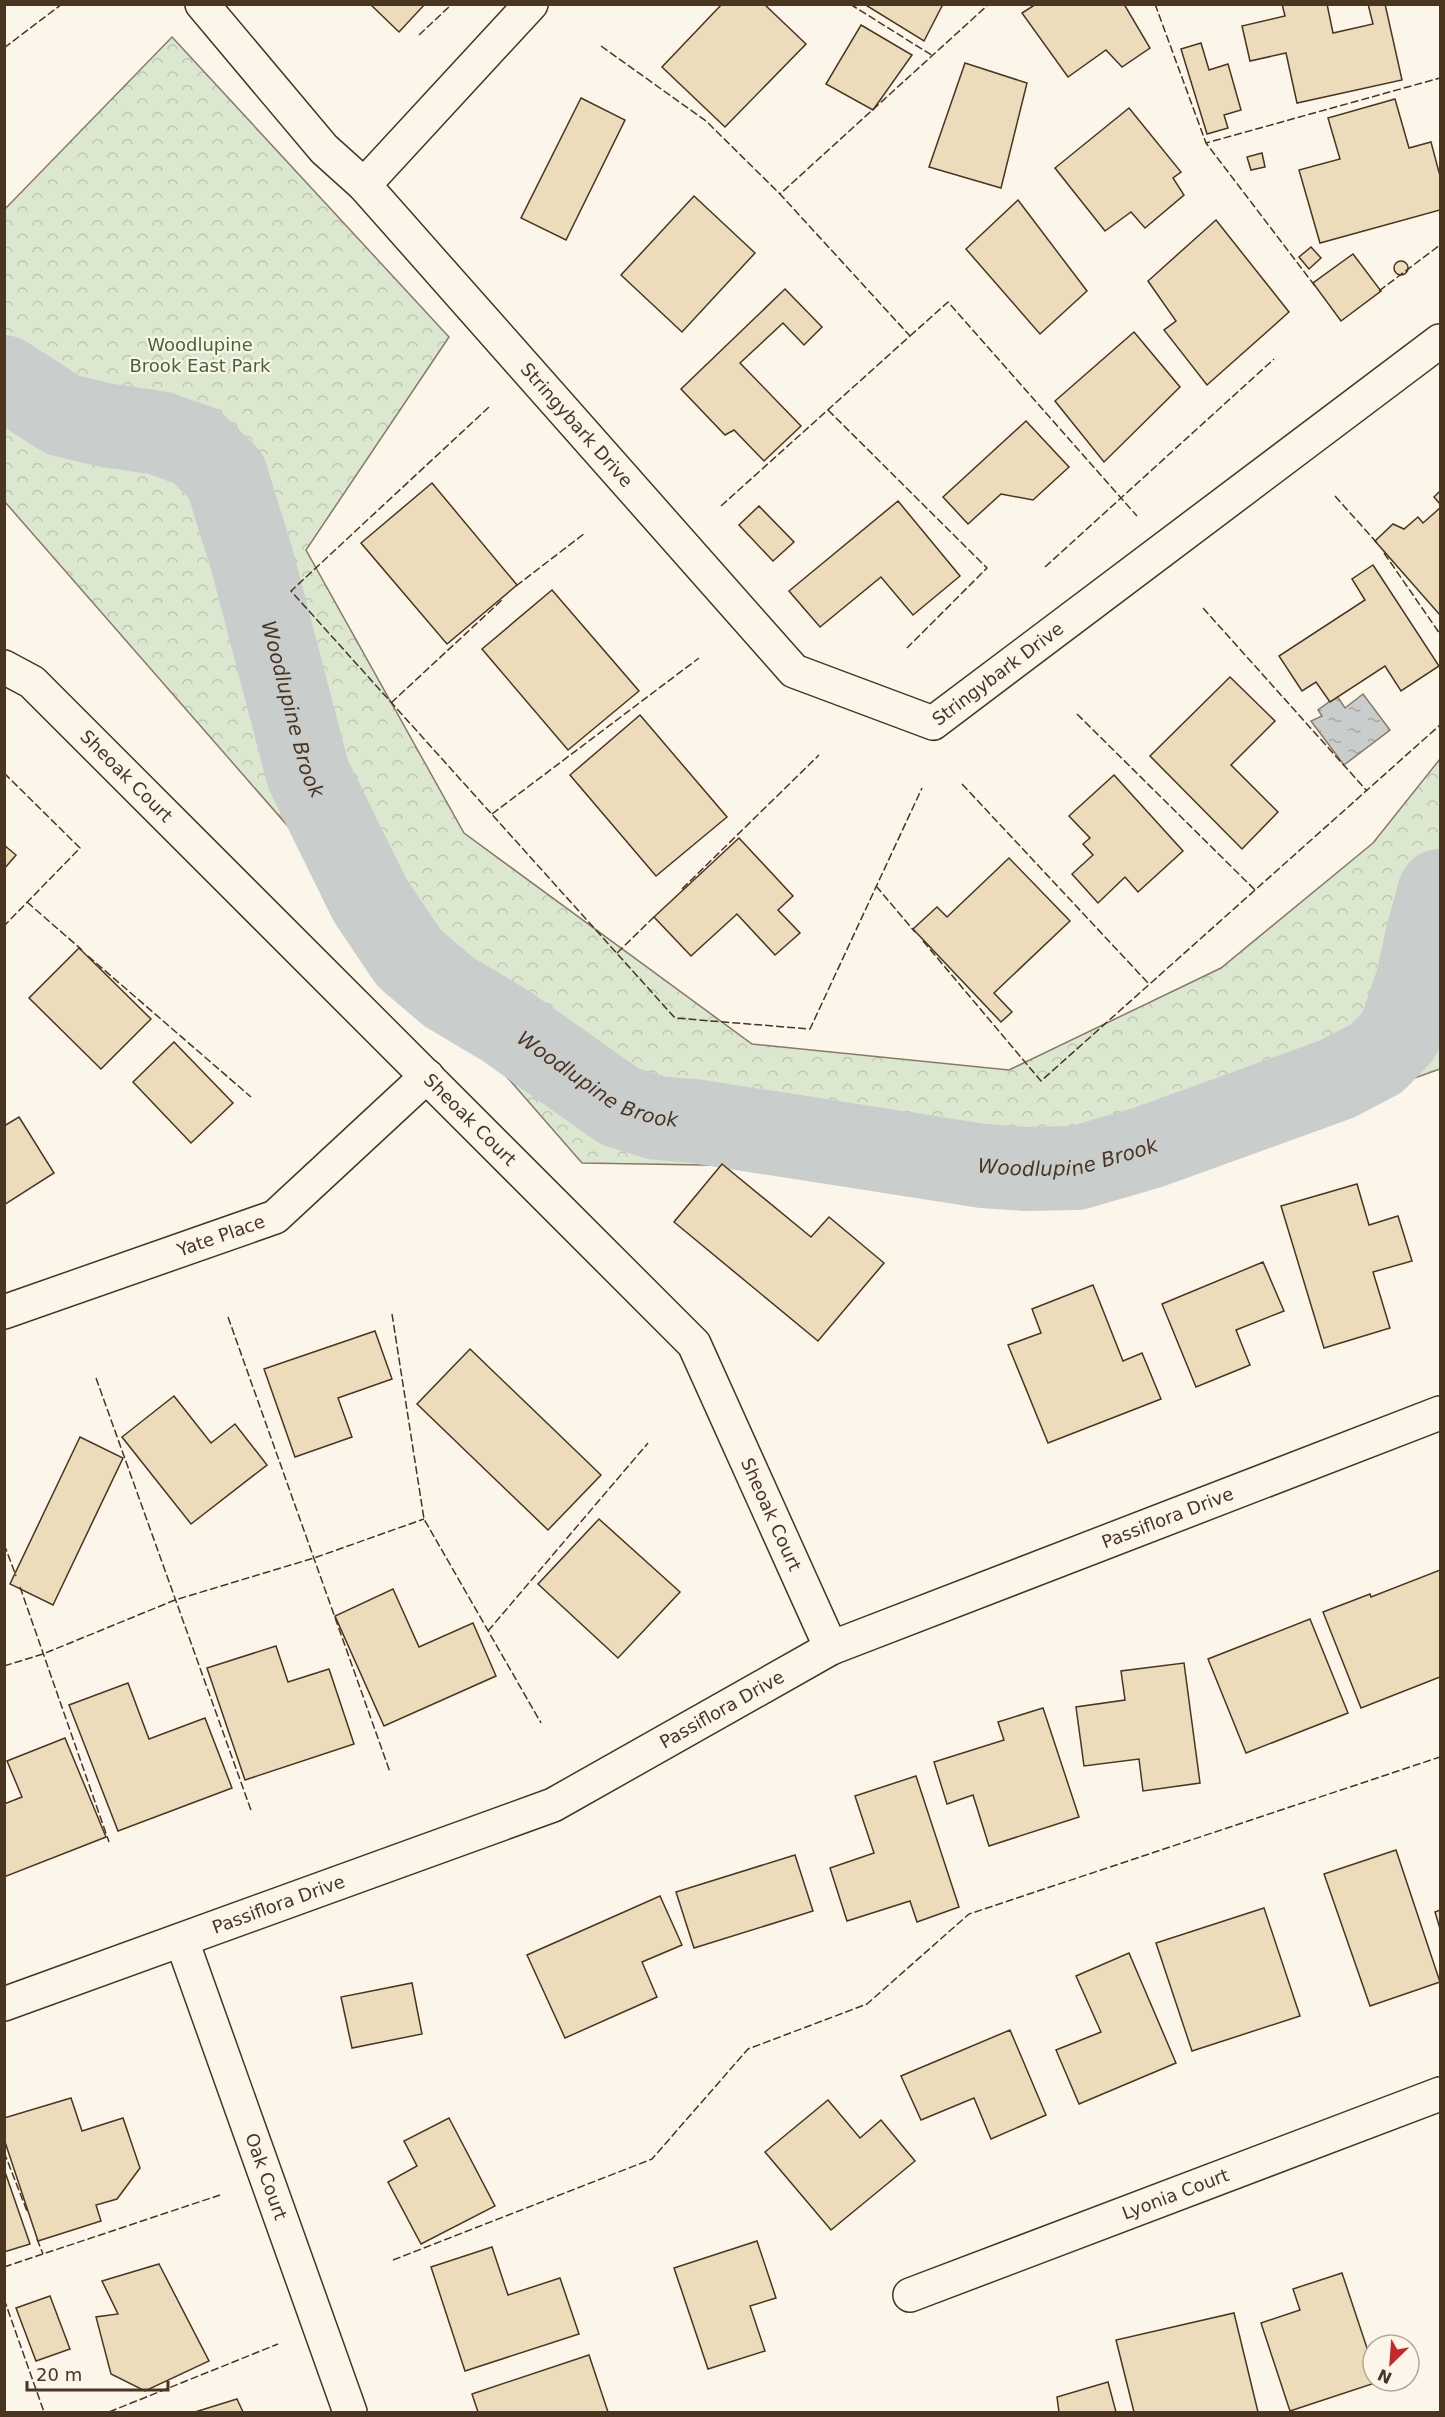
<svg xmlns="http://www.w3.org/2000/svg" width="1445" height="2417" font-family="'DejaVu Sans',sans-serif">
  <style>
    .park { fill: url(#park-crowns); stroke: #887966; stroke-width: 1.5 }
    .water { fill: url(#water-ripples); stroke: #887966; stroke-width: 1.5 }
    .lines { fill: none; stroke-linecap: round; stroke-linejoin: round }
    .river { stroke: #c9cecd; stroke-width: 84 }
    .building { fill: #ecdcbc; stroke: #4a3520; stroke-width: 1.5 }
    .minor-casing { stroke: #4a3520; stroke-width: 36 }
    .minor { stroke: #fbf6e9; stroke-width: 33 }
    .fence { stroke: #4a3520; stroke-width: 1.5; stroke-dasharray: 8 3; stroke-linecap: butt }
    .labels { text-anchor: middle; stroke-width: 4.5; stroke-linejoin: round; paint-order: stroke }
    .park-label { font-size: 18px; fill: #436837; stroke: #fbf6e9 }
    .street-label { font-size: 18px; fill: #4a3520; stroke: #fbf6e9 }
    .water-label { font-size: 20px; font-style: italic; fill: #4a3520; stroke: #fbf6e9 }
  </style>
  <defs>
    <pattern id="park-crowns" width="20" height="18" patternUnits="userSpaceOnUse" patternTransform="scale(1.5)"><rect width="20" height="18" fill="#dce7d0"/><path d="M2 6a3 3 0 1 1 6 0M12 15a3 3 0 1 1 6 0" fill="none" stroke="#bec7b2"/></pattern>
    <pattern id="water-ripples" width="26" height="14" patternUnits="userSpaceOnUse" patternTransform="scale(1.5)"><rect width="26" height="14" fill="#c9cecd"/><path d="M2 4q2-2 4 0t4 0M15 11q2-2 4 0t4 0" fill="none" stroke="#a5a8a6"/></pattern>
  </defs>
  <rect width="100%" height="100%" fill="#fbf6e9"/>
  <!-- park -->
  <polygon class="park" points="172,37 449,337 306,550 464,833 752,1044 1009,1070 1221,968 1373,843 1440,759 1440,1069 1322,1111 999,1203 835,1167 582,1163 5,502 4,210"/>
  <!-- water -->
  <polygon class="water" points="1363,694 1390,730 1344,765 1311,721 1322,716 1318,710 1337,696 1345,708"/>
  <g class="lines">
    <!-- river -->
    <path class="river" id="s1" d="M4 377 63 415 105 425 159 433 196 446 226 476 252 560 308 774 370 900 409 958 449 992 506 1026 619 1106 657 1118 694 1121 983 1166 1026 1169 1077 1168 1149 1147 1337 1079 1377 1058 1399 1035 1418 980 1427 937 1440 891"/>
  </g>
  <!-- building -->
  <g class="building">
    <polygon points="370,4 425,4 399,32"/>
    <polygon points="722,4 764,4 806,44 725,127 662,67"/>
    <polygon points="864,4 943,4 924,41"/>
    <polygon points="1036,4 1124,4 1150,48 1122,67 1106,50 1068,77 1022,13"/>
    <polygon points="1282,4 1327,4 1333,33 1373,24 1368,4 1385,4 1402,80 1297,103 1286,53 1250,61 1242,26 1285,16"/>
    <polygon points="861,25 912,55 873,110 826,84"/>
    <polygon points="1201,43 1209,70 1228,64 1241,110 1224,115 1228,128 1207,134 1181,49"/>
    <polygon points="965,63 1027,83 1001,188 929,167"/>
    <polygon points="581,98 625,120 566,240 521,218"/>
    <polygon points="1395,99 1409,148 1431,142 1440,176 1440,210 1320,243 1299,170 1340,159 1328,118"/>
    <polygon points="1129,108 1181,172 1173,178 1184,195 1145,228 1131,212 1105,231 1055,168"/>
    <polygon points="1262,153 1265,167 1251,170 1247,157"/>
    <polygon points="694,196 755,253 682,332 621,275"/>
    <polygon points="1018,200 1087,291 1040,334 966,249"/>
    <polygon points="1216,220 1289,312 1207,385 1164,330 1176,321 1148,281"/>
    <polygon points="1311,247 1321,258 1309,269 1299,257"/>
    <polygon points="1353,254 1381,291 1341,321 1313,283"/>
    <circle cx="1401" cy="268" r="7"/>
    <polygon points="785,289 822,327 804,345 783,323 740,363 801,426 764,461 734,430 725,435 681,389"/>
    <polygon points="1134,332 1180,387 1104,462 1055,401"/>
    <polygon points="1026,421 1069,467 1033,500 1001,494 968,524 943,497"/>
    <polygon points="432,483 517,585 447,644 361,543"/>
    <polygon points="1440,491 1440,504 1434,497"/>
    <polygon points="898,501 960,576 913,615 881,577 820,627 789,591"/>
    <polygon points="759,506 794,542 773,561 739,525"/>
    <polygon points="1440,508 1440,615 1375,541 1393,524 1404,529 1418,517 1423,523"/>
    <polygon points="1373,565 1439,666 1401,691 1385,666 1330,702 1316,682 1302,691 1279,656 1365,600 1352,579"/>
    <polygon points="552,590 639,691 568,750 482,649"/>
    <polygon points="1230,677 1275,721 1231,765 1278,812 1242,849 1150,756"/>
    <polygon points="640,715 727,817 656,876 570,775"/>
    <polygon points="1114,775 1183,851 1138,892 1125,877 1098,903 1072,874 1093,855 1083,844 1090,838 1069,816"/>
    <polygon points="739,838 793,896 778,910 800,933 775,955 737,914 691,956 654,917"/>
    <polygon points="4,845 16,855 4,869"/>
    <polygon points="1009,858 1070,921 994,993 1012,1012 1001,1022 913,929 937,907 947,917"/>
    <polygon points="79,948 151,1019 101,1069 29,998"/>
    <polygon points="174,1042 233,1103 191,1143 133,1082"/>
    <polygon points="19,1117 54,1173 4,1205 4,1126"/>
    <polygon points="722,1164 811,1237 829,1217 884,1263 818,1341 674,1222"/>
    <polygon points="1357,1184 1369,1225 1398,1216 1412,1261 1373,1272 1390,1328 1324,1348 1281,1206"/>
    <polygon points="1263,1262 1284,1311 1236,1330 1250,1365 1196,1387 1162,1304"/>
    <polygon points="1093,1285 1123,1361 1142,1353 1161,1399 1048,1443 1008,1345 1041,1333 1032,1309"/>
    <polygon points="375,1331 392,1379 338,1398 352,1437 295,1457 264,1369"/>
    <polygon points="470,1349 601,1475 548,1530 417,1404"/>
    <polygon points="174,1396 211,1443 235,1424 267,1465 191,1524 122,1437"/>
    <polygon points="80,1437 123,1458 53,1605 10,1584"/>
    <polygon points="599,1519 680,1592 618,1658 538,1584"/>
    <polygon points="1440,1570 1440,1677 1361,1708 1323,1612 1370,1594 1371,1597"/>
    <polygon points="393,1589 419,1647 473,1623 496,1676 384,1726 335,1616"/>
    <polygon points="1310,1619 1348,1713 1246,1753 1208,1659"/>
    <polygon points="276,1646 288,1682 329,1669 354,1744 245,1780 207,1668"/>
    <polygon points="1184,1663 1200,1783 1143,1791 1139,1759 1084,1766 1076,1707 1125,1700 1121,1671"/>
    <polygon points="128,1683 149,1739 205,1718 232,1788 118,1831 69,1705"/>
    <polygon points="1043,1708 1079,1817 989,1846 973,1795 947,1804 934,1762 1004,1740 998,1722"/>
    <polygon points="65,1738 106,1837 4,1877 4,1804 22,1797 7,1761"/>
    <polygon points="916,1776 959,1907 917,1922 910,1901 847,1921 830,1868 874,1853 855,1796"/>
    <polygon points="1396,1850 1440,1982 1370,2006 1324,1874"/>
    <polygon points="795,1855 813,1911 694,1948 676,1892"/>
    <polygon points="660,1896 682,1945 642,1962 657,1997 565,2038 527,1955"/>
    <polygon points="1264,1908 1300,2016 1192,2051 1156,1943"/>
    <polygon points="1440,1910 1440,1929 1435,1912"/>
    <polygon points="1129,1953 1176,2063 1079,2104 1056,2050 1101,2032 1076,1976"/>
    <polygon points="412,1983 422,2034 352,2048 341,1997"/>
    <polygon points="1010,2030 1046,2115 991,2139 974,2098 921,2120 901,2076"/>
    <polygon points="71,2098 82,2131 123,2118 140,2168 117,2199 96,2205 101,2221 38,2241 4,2139 4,2118"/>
    <polygon points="828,2100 860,2138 881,2120 915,2161 831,2230 765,2152"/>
    <polygon points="449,2118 495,2206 421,2244 388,2182 417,2166 404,2141"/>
    <polygon points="4,2169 30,2244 4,2252"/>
    <polygon points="757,2241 776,2298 750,2306 765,2351 708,2369 674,2268"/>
    <polygon points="492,2247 508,2295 560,2278 579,2334 465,2371 431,2267"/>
    <polygon points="159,2264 209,2361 145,2391 111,2374 96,2317 118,2314 102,2281"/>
    <polygon points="1342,2273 1373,2366 1373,2381 1378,2382 1290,2411 1261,2323 1300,2310 1293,2289"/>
    <polygon points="50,2296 70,2349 36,2361 16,2308"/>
    <polygon points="1234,2313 1258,2412 1134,2412 1116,2340"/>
    <polygon points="589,2355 608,2412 478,2412 472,2394"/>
    <polygon points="1108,2382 1116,2412 1059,2412 1057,2397"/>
    <polygon points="237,2399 243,2412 195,2412"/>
  </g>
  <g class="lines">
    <defs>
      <g id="minor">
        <path id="s2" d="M202 4 324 149 364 185 794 671 933 723 1440 341"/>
        <polyline points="364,185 531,4"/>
        <path id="s3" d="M4 667 32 682 694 1344 831 1648"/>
        <path id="s4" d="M4 1312 275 1217 427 1076"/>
        <path id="s5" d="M182 1941 350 2412"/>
        <path id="s6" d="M4 2004 553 1805 831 1648 1440 1413"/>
        <path id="s7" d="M910 2295 1440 2094"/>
      </g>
    </defs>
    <!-- minor casing -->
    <use href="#minor" class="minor-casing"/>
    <!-- minor -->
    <use href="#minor" class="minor"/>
    <!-- fence -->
    <g class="fence">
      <polyline points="850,4 933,56"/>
      <polyline points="1155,4 1206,143"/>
      <polyline points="419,35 452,4"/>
      <polyline points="601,46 706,121 780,194"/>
      <polyline points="4,48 62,4"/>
      <polyline points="1315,286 1206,143 1440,78"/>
      <polyline points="1379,291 1440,245"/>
      <polyline points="910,336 948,302 1137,516"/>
      <polyline points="489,407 291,591 675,1018 810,1029 922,788"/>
      <polyline points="828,410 987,568 907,648"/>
      <polyline points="1335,496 1377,543"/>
      <polyline points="721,506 910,336 780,194 989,4"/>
      <polyline points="1384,553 1440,634"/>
      <polyline points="1045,567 1274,359"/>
      <polyline points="516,586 585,533"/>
      <polyline points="1203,608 1367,791"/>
      <polyline points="391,703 503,599"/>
      <polyline points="1077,714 1255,890"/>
      <polyline points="4,773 80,848 4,926"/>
      <polyline points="962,784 1149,984"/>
      <polyline points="492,814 699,658"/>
      <polyline points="876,886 915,932"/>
      <polyline points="682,889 819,755"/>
      <polyline points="27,902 82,950"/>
      <polyline points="923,941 1041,1081 1440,725"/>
      <polyline points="617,953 656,915"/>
      <polyline points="88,956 251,1097"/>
      <polyline points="392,1314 424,1519 541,1723"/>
      <polyline points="228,1317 390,1772"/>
      <polyline points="96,1378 252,1813"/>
      <polyline points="4,1544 16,1576"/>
      <polyline points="20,1587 109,1842"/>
      <polyline points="488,1631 648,1443"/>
      <polyline points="4,1666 43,1654 175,1600 314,1558 424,1519"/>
      <polyline points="4,2152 27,2211"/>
      <polyline points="37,2239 43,2254"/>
      <polyline points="393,2260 652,2159 748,2049 867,2004 969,1914 1440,1757"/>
      <polyline points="4,2267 220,2195"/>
      <polyline points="4,2299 44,2412"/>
      <polyline points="109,2412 278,2344"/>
    </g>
  </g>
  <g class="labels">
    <!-- park labels -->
    <g class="park-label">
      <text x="200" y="351">Woodlupine<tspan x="200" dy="21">Brook East Park</tspan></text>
    </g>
    <!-- street labels -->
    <g class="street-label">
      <text dy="6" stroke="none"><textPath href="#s2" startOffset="564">Stringybark Drive</textPath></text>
      <text dy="6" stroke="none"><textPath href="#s2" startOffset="1122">Stringybark Drive</textPath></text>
      <text dy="6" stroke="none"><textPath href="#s3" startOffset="165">Sheoak Court</textPath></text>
      <text dy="6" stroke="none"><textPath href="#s3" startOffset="651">Sheoak Court</textPath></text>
      <text dy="6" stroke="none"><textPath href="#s4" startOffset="230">Yate Place</textPath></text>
      <text dy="6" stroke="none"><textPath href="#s3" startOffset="1155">Sheoak Court</textPath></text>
      <text dy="6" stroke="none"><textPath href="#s6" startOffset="1264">Passiflora Drive</textPath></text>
      <text dy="6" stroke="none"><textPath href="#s6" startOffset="778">Passiflora Drive</textPath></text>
      <text dy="6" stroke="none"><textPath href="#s6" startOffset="292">Passiflora Drive</textPath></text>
      <text dy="6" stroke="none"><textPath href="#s5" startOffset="250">Oak Court</textPath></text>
      <text dy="6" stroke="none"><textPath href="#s7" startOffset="284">Lyonia Court</textPath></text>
    </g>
    <!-- water labels -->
    <g class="water-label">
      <text dy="7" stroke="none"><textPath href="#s1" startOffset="492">Woodlupine Brook</textPath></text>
      <text dy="7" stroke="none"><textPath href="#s1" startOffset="996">Woodlupine Brook</textPath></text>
      <text dy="7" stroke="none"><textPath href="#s1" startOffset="1482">Woodlupine Brook</textPath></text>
    </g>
  </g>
  <!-- border -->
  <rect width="1445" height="2417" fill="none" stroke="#4a3520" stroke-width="12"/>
  <!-- north arrow -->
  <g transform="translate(1391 2363) rotate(205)"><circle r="28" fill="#fbf6e9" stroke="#b4a999" stroke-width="1.5"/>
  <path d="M0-4.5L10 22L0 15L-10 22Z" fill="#c62828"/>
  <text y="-9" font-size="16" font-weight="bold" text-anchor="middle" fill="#4a3520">N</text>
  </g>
  <!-- scale -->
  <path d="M27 2381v9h141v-9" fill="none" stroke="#4a3520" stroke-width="3"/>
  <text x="36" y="2381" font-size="18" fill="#4a3520" stroke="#fbf6e9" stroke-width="4.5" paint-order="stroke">20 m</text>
</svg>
